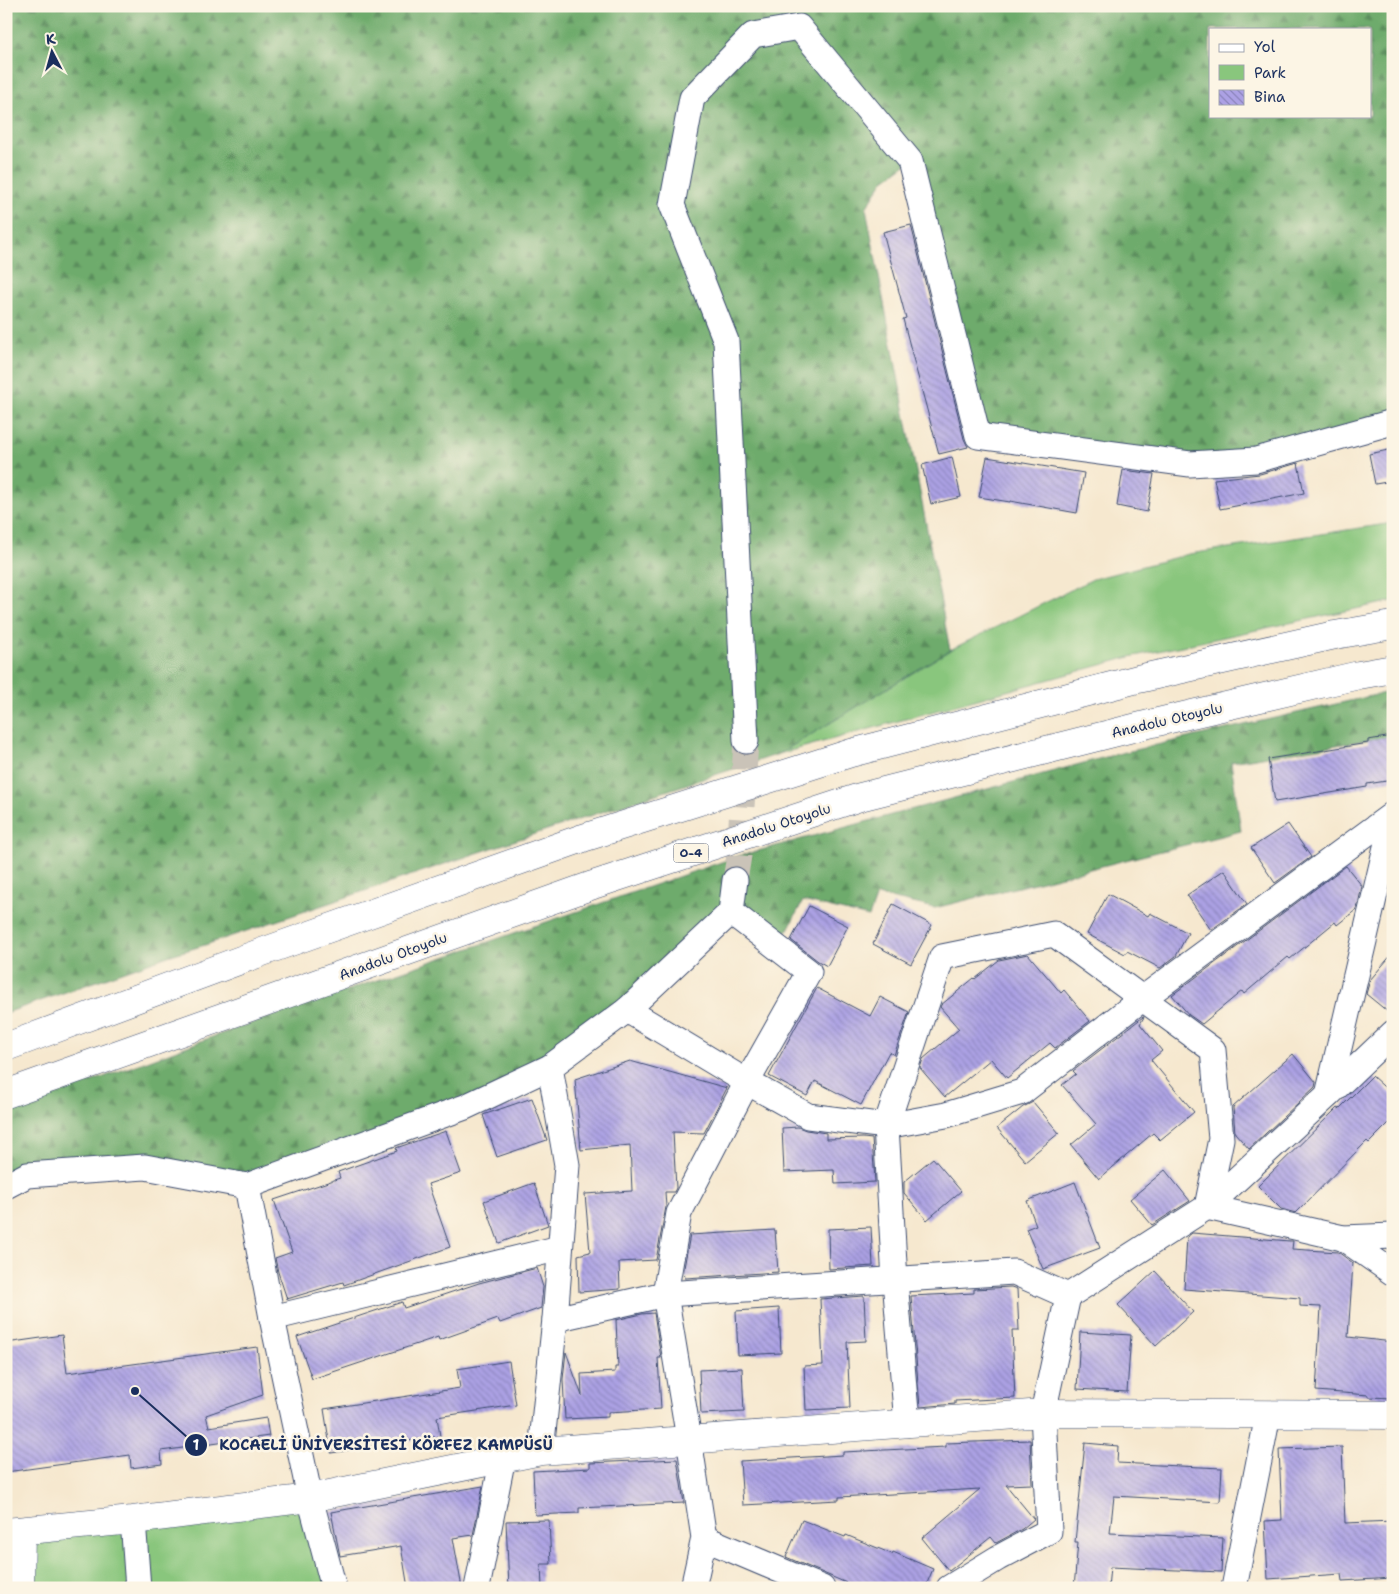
<svg xmlns="http://www.w3.org/2000/svg" width="1399" height="1594" font-family="'Shantell Sans',sans-serif">
  <style>
    .green { fill: #89c67d; stroke: #527a6e }
    .forest { fill: url(#forest-firs); stroke: #446d65; fill-rule: evenodd }
    .building { fill: url(#building-back-hatch) }
    .lines { fill: none; stroke-linecap: round; stroke-linejoin: round }
    .street-tunnel { stroke: #cac3b8; stroke-width: 25; stroke-dasharray: 25 12; stroke-linecap: butt }
    .street-casing { stroke: #3c4b6f; stroke-width: 27 }
    .secondary-casing { stroke: #3c4b6f; stroke-width: 29 }
    .highway-casing { stroke: #3c4b6f; stroke-width: 29 }
    .street { stroke: #fff; stroke-width: 25 }
    .secondary { stroke: #fff; stroke-width: 28 }
    .highway { stroke: #fff; stroke-width: 28 }
    .labels { text-anchor: middle; stroke-width: 5; stroke-linejoin: round; paint-order: stroke }
    .shield { fill: #fcf5e5; stroke: #5e6a86; stroke-width: 1 }
    .shield-label { font-size: 12px; font-weight: bold; fill: #1b2f5e }
    .street-label { font-size: 14px; fill: #1b2f5e; stroke: #fcf5e5 }
    .leader { fill: none; stroke: #1b2f5e; stroke-width: 2 }
    .callout-dot { fill: #1b2f5e; stroke: #fcf5e5; stroke-width: 2 }
    .mark-label { font-size: 15px; text-anchor: middle; font-weight: bold; fill: #fff }
    .callout-label { font-size: 15px; text-anchor: middle; font-weight: bold; fill: #1b2f5e; stroke: #fcf5e5; stroke-width: 5; stroke-linejoin: round; paint-order: stroke }
  </style>
  <defs>
    <pattern id="forest-firs" width="22" height="20" patternUnits="userSpaceOnUse" patternTransform="scale(1.25)"><rect width="22" height="20" fill="#6eab6c"/><path d="M5 1l3.5 6h-7zM16 11l3.5 6h-7z" fill="#5a8c5c"/></pattern>
    <pattern id="building-back-hatch" width="6" height="6" patternUnits="userSpaceOnUse" patternTransform="scale(1.25)"><rect width="6" height="6" fill="#aca1e4"/><path d="M-1 5l2 2M0 0l6 6M5-1l2 2" fill="none" stroke="#8b84bc"/></pattern>
  </defs>
  <rect width="100%" height="100%" fill="#fcf5e5"/>
  <filter id="ink" filterUnits="userSpaceOnUse"><feTurbulence type="fractalNoise" baseFrequency=".02" numOctaves="2"/><feDisplacementMap in="SourceGraphic" scale="10" xChannelSelector="R" yChannelSelector="G"/><feConvolveMatrix kernelMatrix="1 2 1 2 8 2 1 2 1" color-interpolation-filters="sRGB"/></filter>
  <filter id="wash" filterUnits="userSpaceOnUse"><feTurbulence type="fractalNoise" baseFrequency=".0096" numOctaves="4" result="noise"/><feDisplacementMap in="SourceGraphic" scale="20" xChannelSelector="R" yChannelSelector="G"/><feGaussianBlur stdDeviation="1.12" result="paint"/><feColorMatrix in="noise" values="0 0 0 0 0 0 0 0 0 0 0 0 0 0 0 0 0 1.4 0 .05"/><feComposite in="paint" operator="in"/></filter>
  <g filter="url(#wash)">
    <rect width="100%" height="100%" fill="#f6e8cf"/>
    <!-- green -->
    <g class="green">
      <polygon points="1393,523 1393,601 1130,657 779,754 950,650 1093,579 1189,554"/>
      <polygon points="310,1498 334,1588 6,1588 6,1532"/>
    </g>
    <!-- forest -->
    <g class="forest">
      <path d="M6 6H1393V422L1256 460 978 436 909 162 883 181 866 208 950 650 779 754 486 850 205 945 171 955 6 1013ZM1210 29H1370V116H1210Z"/>
      <polygon points="1393,691 1393,736 1231,762 1241,831 935,908 877,895 869,917 803,901 778,948 731,912 550,1067 247,1186 145,1167 6,1186 6,1113 231,1030 739,856 1117,754"/>
    </g>
    <g id="blocks">
      <!-- building -->
      <g class="building">
        <polygon points="911,225 964,439 968,447 939,454 913,358 903,319 906,318 883,232"/>
        <polygon points="1393,449 1393,481 1375,484 1369,454"/>
        <polygon points="952,457 961,497 931,504 922,465"/>
        <polygon points="987,457 1084,473 1077,513 1010,501 1010,502 979,497"/>
        <polygon points="1298,463 1304,493 1220,509 1214,479 1260,474"/>
        <polygon points="1123,470 1154,474 1147,512 1117,506"/>
        <polygon points="1393,736 1393,780 1367,784 1367,787 1275,802 1268,759 1368,743 1368,740"/>
        <polygon points="1288,824 1311,857 1275,883 1251,848"/>
        <polygon points="1346,866 1362,886 1357,909 1337,925 1335,922 1290,959 1288,957 1244,994 1242,991 1202,1024 1189,1015 1172,995"/>
        <polygon points="1224,870 1247,904 1211,930 1187,895"/>
        <polygon points="1108,894 1148,916 1150,913 1188,933 1176,956 1160,968 1127,951 1125,954 1087,934"/>
        <polygon points="893,904 932,925 911,964 873,944"/>
        <polygon points="809,906 848,926 827,966 818,961 791,940"/>
        <polygon points="1393,953 1393,1016 1366,994 1370,980"/>
        <polygon points="1028,954 1061,993 1064,990 1090,1021 1055,1048 1050,1043 1007,1078 991,1059 945,1097 920,1068 923,1059 959,1029 940,1007 941,1005 974,978 975,979 999,960"/>
        <polygon points="817,988 870,1016 880,997 909,1012 894,1055 889,1052 861,1105 815,1081 807,1096 769,1076"/>
        <polygon points="1143,1017 1144,1017 1140,1024 1162,1051 1151,1060 1194,1112 1160,1140 1153,1133 1099,1179 1071,1145 1096,1124 1062,1085 1076,1074 1073,1071"/>
        <polygon points="1293,1054 1316,1082 1315,1087 1249,1149 1235,1133 1233,1107"/>
        <polygon points="630,1061 727,1088 704,1133 673,1132 676,1188 674,1192 665,1192 666,1207 656,1260 619,1262 620,1289 579,1292 578,1255 590,1252 585,1194 632,1191 630,1145 581,1150 575,1079"/>
        <polygon points="1372,1076 1393,1095 1393,1119 1369,1143 1367,1141 1296,1213 1281,1209 1258,1186 1337,1108 1339,1109"/>
        <polygon points="532,1098 547,1140 497,1157 483,1115"/>
        <polygon points="1033,1102 1059,1133 1025,1161 997,1128 1023,1107"/>
        <polygon points="798,1127 806,1130 826,1133 826,1139 863,1138 872,1139 875,1182 835,1184 834,1170 784,1172 782,1128"/>
        <polygon points="446,1131 461,1173 428,1184 450,1247 344,1285 343,1282 287,1299 278,1272 275,1258 292,1252 274,1200 340,1178 338,1172 397,1151 396,1148"/>
        <polygon points="933,1158 961,1191 927,1220 904,1193 904,1182"/>
        <polygon points="1165,1170 1190,1201 1152,1225 1130,1199"/>
        <polygon points="1075,1182 1100,1248 1043,1269 1026,1229 1036,1225 1027,1201"/>
        <polygon points="534,1183 548,1225 499,1243 484,1201"/>
        <polygon points="871,1227 873,1266 829,1269 828,1229"/>
        <polygon points="775,1230 778,1272 685,1278 684,1268 690,1235"/>
        <polygon points="1192,1233 1290,1241 1293,1241 1292,1249 1338,1252 1353,1263 1348,1337 1393,1342 1393,1398 1369,1397 1369,1395 1316,1391 1321,1307 1300,1306 1300,1298 1184,1289 1187,1237"/>
        <polygon points="537,1268 543,1287 541,1308 500,1323 498,1319 439,1340 438,1337 312,1379 297,1337 402,1302 404,1308 479,1283"/>
        <polygon points="1155,1271 1193,1312 1156,1346 1118,1305"/>
        <polygon points="1011,1287 1017,1289 1019,1330 1012,1330 1015,1398 955,1401 955,1404 920,1407 911,1296 974,1293 974,1289"/>
        <polygon points="864,1296 866,1341 847,1342 850,1408 806,1410 804,1366 823,1365 820,1299"/>
        <polygon points="779,1308 781,1353 738,1355 736,1311"/>
        <polygon points="654,1313 661,1358 658,1358 661,1409 608,1412 608,1417 565,1419 563,1379 566,1352 582,1396 581,1374 615,1372 615,1367 618,1367 616,1320 642,1314"/>
        <polygon points="1080,1332 1131,1335 1127,1392 1077,1389"/>
        <polygon points="62,1335 67,1373 257,1347 263,1395 206,1415 209,1427 266,1418 269,1436 161,1451 162,1464 131,1468 130,1455 6,1472 6,1371 9,1371 6,1343"/>
        <polygon points="509,1361 516,1405 437,1417 440,1436 331,1453 324,1409 460,1388 457,1369"/>
        <polygon points="742,1368 744,1412 701,1414 699,1370"/>
        <polygon points="1030,1440 1032,1484 1006,1485 1034,1519 1022,1529 996,1543 991,1537 949,1571 922,1538 980,1489 839,1497 839,1500 743,1505 740,1461 843,1455 843,1452 946,1447 946,1443"/>
        <polygon points="1085,1443 1118,1446 1117,1463 1222,1468 1220,1502 1114,1496 1110,1533 1223,1538 1221,1572 1110,1567 1108,1588 1074,1588 1078,1542 1075,1542"/>
        <polygon points="1342,1447 1345,1523 1393,1521 1393,1578 1342,1581 1341,1574 1268,1579 1265,1521 1282,1520 1279,1449"/>
        <polygon points="677,1459 684,1503 579,1508 579,1513 535,1515 533,1471 590,1468 590,1463"/>
        <polygon points="483,1486 473,1535 453,1538 462,1588 408,1588 401,1546 340,1556 331,1512"/>
        <polygon points="549,1520 551,1564 541,1564 542,1588 509,1588 506,1521"/>
        <polygon points="802,1520 845,1537 846,1535 892,1554 893,1552 933,1569 925,1588 858,1588 786,1557"/>
      </g>
    </g>
  </g>
  <g filter="url(#ink)">
    <use href="#blocks" fill-opacity="0" stroke="#3c4b6f" stroke-width="1"/>
    <g class="lines">
      <!-- street-tunnel -->
      <polyline class="street-tunnel" points="735,880 739,856 746,741"/>
      <defs>
        <g id="street">
          <polyline points="746,741 726,341 672,205 692,98 753,35 799,27 910,161 978,436 1190,464 1256,460 1393,422"/>
          <polyline points="627,1010 747,1082 808,1116 886,1126 946,1115 1022,1092 1142,999 1393,814"/>
          <polyline points="1328,1095 1393,817"/>
          <polyline points="6,1186 27,1175 145,1167 247,1186"/>
          <polyline points="1343,1238 1393,1273"/>
          <polyline points="272,1318 560,1248"/>
          <polyline points="555,1319 665,1294 1014,1272 1068,1296"/>
          <polyline points="907,1424 895,1280 886,1126 942,957 1054,934 1213,1050 1221,1139 1207,1207 1343,1238 1393,1236"/>
          <polyline points="541,1451 555,1319 567,1165 550,1067"/>
          <polyline points="133,1520 138,1588"/>
          <polyline points="704,1538 822,1588"/>
          <polyline points="334,1588 310,1498 272,1318 247,1186 465,1107 550,1067 627,1010 731,912 735,880"/>
          <polyline points="477,1588 503,1457"/>
          <polyline points="693,1588 704,1538 689,1439 665,1294 679,1213 747,1082 809,972 731,912"/>
          <polyline points="949,1588 998,1558 1049,1531 1043,1413 1068,1296 1207,1207 1328,1095 1393,1033"/>
          <polyline points="1234,1588 1268,1415"/>
        </g>
        <g id="secondary">
          <polyline points="6,1532 133,1520 310,1498 541,1451 1043,1413 1393,1415"/>
          <polyline points="20,1588 21,1531"/>
        </g>
        <g id="highway">
          <polyline points="6,1047 265,951 583,838 851,753 1138,679 1335,635 1393,625"/>
          <polyline points="6,1094 593,885 860,797 1149,724 1359,675 1393,669"/>
        </g>
      </defs>
      <!-- street casing -->
      <use href="#street" class="street-casing"/>
      <!-- secondary casing -->
      <use href="#secondary" class="secondary-casing"/>
      <!-- highway casing -->
      <use href="#highway" class="highway-casing"/>
      <!-- street -->
      <use href="#street" class="street"/>
      <!-- secondary -->
      <use href="#secondary" class="secondary"/>
      <!-- highway -->
      <use href="#highway" class="highway"/>
    </g>
  </g>
  <g class="labels">
    <!-- shield labels -->
    <rect class="shield" x="673.5" y="843.5" width="35" height="19" rx="4"/>
    <g class="shield-label">
      <text x="691" y="857">O-4</text>
    </g>
    <!-- street labels -->
    <g class="street-label">
      <text transform="translate(1167 720) rotate(-13)" y="5">Anadolu Otoyolu</text>
      <text transform="translate(776 825) rotate(-18)" y="5">Anadolu Otoyolu</text>
      <text transform="translate(393 956) rotate(-20)" y="5">Anadolu Otoyolu</text>
    </g>
  </g>
  <!-- callouts -->
  <path class="leader" d="M135 1391L196 1445"/>
  <g class="callout-dot">
    <circle cx="135" cy="1391" r="5"/>
    <circle cx="196" cy="1445" r="12"/>
  </g>
  <g class="mark-label">
    <text x="196" y="1450">1</text>
  </g>
  <g class="callout-label">
    <text x="386" y="1450">KOCAELİ ÜNİVERSİTESİ KÖRFEZ KAMPÜSÜ</text>
  </g>
  <!-- margin -->
  <rect width="1399" height="1594" fill="none" stroke="#fcf5e5" stroke-width="25"/>
  <!-- legend -->
  <rect x="1209" y="28" width="162" height="90" fill="#fcf5e5" stroke="#a2a6af"/>
  <rect x="1219" y="44" width="25" height="8" fill="#ffffff" stroke="#a2a6af"/>
  <text x="1254" y="52" font-size="15" fill="#1b2f5e">Yol</text>
  <rect x="1219" y="65" width="25" height="15" fill="#89c67d" stroke="#a2a6af"/>
  <text x="1254" y="78" font-size="15" fill="#1b2f5e">Park</text>
  <rect x="1219" y="90" width="25" height="15" fill="url(#building-back-hatch)" stroke="#a2a6af"/>
  <text x="1254" y="102" font-size="15" fill="#1b2f5e">Bina</text>
  <!-- north arrow -->
  <g transform="translate(52 52) rotate(354)" stroke="#fcf5e5" stroke-width="4" paint-order="stroke">
  <path d="M0-4L9 19L0 12L-9 19Z" fill="#1b2f5e"/>
  <text y="-8" font-size="14" font-weight="bold" text-anchor="middle" fill="#1b2f5e">K</text>
  </g>
</svg>
